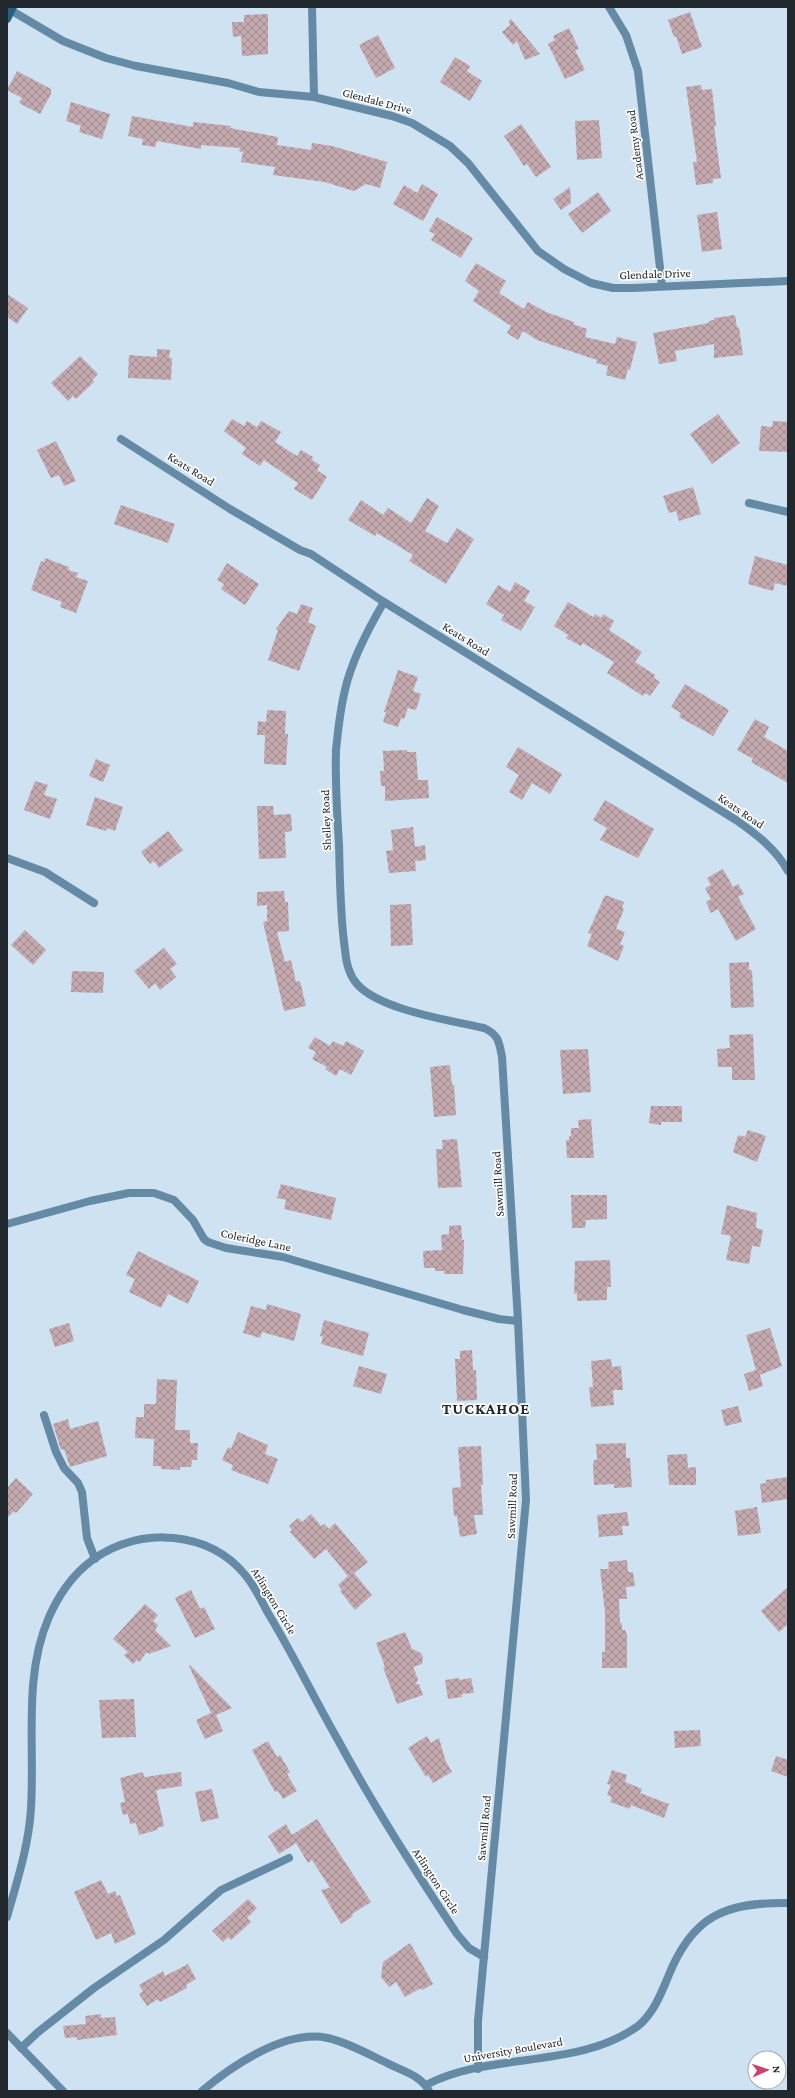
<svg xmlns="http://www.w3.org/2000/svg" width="795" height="2098" font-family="'Crimson Pro',serif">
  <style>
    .building { fill: url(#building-cross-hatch) }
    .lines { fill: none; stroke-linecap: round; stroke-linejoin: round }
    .lane { stroke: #658aa6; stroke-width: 8 }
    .street { stroke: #658aa6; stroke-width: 8 }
    .secondary { stroke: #236088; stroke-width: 8 }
    .labels { text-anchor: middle; stroke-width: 3.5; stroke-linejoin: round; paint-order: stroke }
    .street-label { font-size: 12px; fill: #21282e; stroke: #fff }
    .district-label { font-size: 16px; font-weight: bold; letter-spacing: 1px; fill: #21282e; stroke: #fff }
  </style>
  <defs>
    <pattern id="building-cross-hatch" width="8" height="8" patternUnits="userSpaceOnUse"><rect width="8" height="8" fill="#c4aaaf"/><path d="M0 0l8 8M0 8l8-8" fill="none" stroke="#9f8a8f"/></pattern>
  </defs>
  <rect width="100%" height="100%" fill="#cee2f2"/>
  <!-- building -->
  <g class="building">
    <polygon points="690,12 702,47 682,54 676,36 674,37 668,20"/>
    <polygon points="268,14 268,54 242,56 241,36 233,37 232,22 244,22 244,15"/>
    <polygon points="511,19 540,54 525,60 517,41 513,45 502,32 510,25 509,21"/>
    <polygon points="569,28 579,49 575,50 585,70 565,79 548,44 555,40 553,36"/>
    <polygon points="378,35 395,68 376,78 359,45"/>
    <polygon points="455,57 470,66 467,71 482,81 470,101 440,82"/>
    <polygon points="17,71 51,89 51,94 40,114 19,103 22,98 7,90"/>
    <polygon points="701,85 702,90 712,89 716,126 714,126 721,178 713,179 713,183 696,185 693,162 697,162 686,87"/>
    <polygon points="71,102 110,114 102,139 79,132 81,126 66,121"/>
    <polygon points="132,116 193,127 193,122 231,126 230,128 278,137 277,145 311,150 312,143 332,146 387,162 380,188 366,184 354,191 325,182 273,175 275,167 241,162 243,152 239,151 240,148 201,145 201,149 157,141 155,147 142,145 143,139 128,136"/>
    <polygon points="599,120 602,158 577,160 575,121"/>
    <polygon points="521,124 551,167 536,177 527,164 524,166 504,136"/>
    <polygon points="422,184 438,194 423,221 393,204 404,185 417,193"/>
    <polygon points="570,187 571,203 561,210 553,199"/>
    <polygon points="598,192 611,211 582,233 568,214"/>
    <polygon points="717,212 722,249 702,252 697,215"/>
    <polygon points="437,217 473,238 461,258 431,240 435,234 429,231"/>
    <polygon points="476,263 506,281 499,293 524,309 528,302 546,312 574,322 573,324 587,329 585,337 615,344 617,337 637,342 630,370 628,369 625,380 606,375 608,366 596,363 597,360 537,340 523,331 518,340 507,333 511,326 473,301 479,291 465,281"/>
    <polygon points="7,294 28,308 17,324 7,317"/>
    <polygon points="735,315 737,328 739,327 743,355 714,358 714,344 675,351 677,361 659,364 653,333 709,323 709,321 714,320 714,318"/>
    <polygon points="157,349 170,350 169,358 172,358 171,380 128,378 129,355 157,357"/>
    <polygon points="80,356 98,374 92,380 94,382 76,399 73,396 68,401 51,383"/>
    <polygon points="718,414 740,443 712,464 690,434"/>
    <polygon points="232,419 244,426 247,421 257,427 261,421 281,432 275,442 297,456 301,450 313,457 312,460 320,465 317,470 327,477 312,500 294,489 298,483 264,460 260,466 242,454 246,448 224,431"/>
    <polygon points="773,421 788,422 788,452 759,451 761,426 772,427"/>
    <polygon points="56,441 76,481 64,486 59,475 51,478 37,450"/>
    <polygon points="693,487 701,514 679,521 676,511 669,513 663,496"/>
    <polygon points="427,498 439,506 425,531 447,543 457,528 474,539 446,584 409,561 413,555 377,533 375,536 348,520 361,500 383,515 388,508 411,523"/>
    <polygon points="121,505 175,524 168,543 114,524"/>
    <polygon points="755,556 788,565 788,586 775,583 773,591 748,584"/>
    <polygon points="45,558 69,567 68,570 78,573 76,577 88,581 76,613 60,607 62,602 31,590 41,561 44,562"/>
    <polygon points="227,563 259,584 245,605 221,589 224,584 217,580"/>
    <polygon points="515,582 530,591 524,601 535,607 521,631 501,620 504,615 486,604 498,585 510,592"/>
    <polygon points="568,602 593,617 595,614 601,618 603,614 614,621 609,630 642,652 635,662 655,675 654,678 660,682 650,696 645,693 643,696 607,673 614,662 583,643 581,646 566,638 568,635 554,626"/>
    <polygon points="301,604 313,608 308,622 316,626 299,671 268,660 278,630 276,629 289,611 297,614"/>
    <polygon points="398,670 418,677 413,691 421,694 416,710 408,708 404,719 401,718 398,727 383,722 386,712 384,712"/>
    <polygon points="685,684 729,710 713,736 679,717 681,713 671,707"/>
    <polygon points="267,710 286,711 285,734 288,734 286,765 264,764 265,735 257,735 258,721 266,722"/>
    <polygon points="755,719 769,727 764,737 788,751 788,783 751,762 753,759 737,750"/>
    <polygon points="518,747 562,774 550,794 532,783 522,800 509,792 519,775 506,767"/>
    <polygon points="407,750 407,752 416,752 418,780 428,780 429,798 385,801 385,786 381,786 380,771 384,771 383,751"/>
    <polygon points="96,759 110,765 103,782 89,776"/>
    <polygon points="35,781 48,785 44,795 57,799 50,819 24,810"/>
    <polygon points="95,797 123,807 115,831 107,828 106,831 86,825"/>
    <polygon points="605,800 654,829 638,858 600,840 607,828 593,820"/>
    <polygon points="257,806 273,806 274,815 291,814 292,831 285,832 286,858 259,859"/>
    <polygon points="413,827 415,847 425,845 426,860 415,861 416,871 389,873 386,851 393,850 391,830"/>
    <polygon points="168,831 183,850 159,868 154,861 150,864 141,852"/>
    <polygon points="723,869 733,887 738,884 744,894 738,897 756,929 736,941 718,909 711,913 706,902 711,899 705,888 711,885 707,878"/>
    <polygon points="284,891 285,902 288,902 289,931 277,932 285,962 291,960 296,982 300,981 306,1006 284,1011 263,922 267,921 267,905 257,906 257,892"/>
    <polygon points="605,895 624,902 622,907 624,909 616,929 625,932 620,944 624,946 618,961 587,946 592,934 588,933"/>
    <polygon points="411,904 413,945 391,946 390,905"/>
    <polygon points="25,930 46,950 33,965 11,945"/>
    <polygon points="164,948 177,964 170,969 176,977 160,990 155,983 149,989 134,971"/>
    <polygon points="749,962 749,970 752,970 754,1007 731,1008 729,963"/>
    <polygon points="72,971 104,972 103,993 71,992"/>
    <polygon points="753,1034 755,1080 732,1080 732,1067 718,1067 717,1049 730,1048 729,1035"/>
    <polygon points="315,1037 330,1046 333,1041 343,1046 346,1041 364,1051 351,1075 340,1069 336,1076 325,1069 327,1067 312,1059 316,1052 308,1048"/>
    <polygon points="588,1049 591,1092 563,1094 560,1050"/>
    <polygon points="449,1065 450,1066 452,1085 454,1085 456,1115 434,1117 430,1067"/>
    <polygon points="651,1106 682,1106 682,1122 661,1122 661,1125 649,1123"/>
    <polygon points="591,1119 594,1158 567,1158 566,1140 569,1140 569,1136 571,1136 571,1128 579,1128 578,1120"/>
    <polygon points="748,1130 766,1136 757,1162 733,1152 738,1135 745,1137"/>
    <polygon points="457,1139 462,1187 438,1188 436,1149 443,1149 442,1140"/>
    <polygon points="281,1184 336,1198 331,1220 284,1209 286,1200 277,1198"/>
    <polygon points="571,1195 607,1195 607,1219 586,1220 585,1228 572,1228"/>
    <polygon points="727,1205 757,1213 756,1228 763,1230 760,1247 752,1246 749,1264 726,1260 731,1236 721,1234"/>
    <polygon points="461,1225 462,1240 464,1240 463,1274 444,1274 444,1271 435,1271 435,1268 424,1268 423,1251 442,1250 441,1235 449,1234 449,1226"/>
    <polygon points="138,1251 199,1281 188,1304 168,1294 161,1308 129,1292 135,1279 126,1275"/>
    <polygon points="610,1260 611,1287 607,1287 607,1300 577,1301 577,1293 574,1294 575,1261"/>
    <polygon points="267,1304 301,1314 294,1341 262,1332 260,1338 243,1333 251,1306 266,1310"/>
    <polygon points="324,1320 369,1333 363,1356 321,1344 323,1337 320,1336"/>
    <polygon points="69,1323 74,1341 55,1347 49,1329"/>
    <polygon points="770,1328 782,1366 760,1375 763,1386 749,1391 744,1374 756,1370 746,1335"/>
    <polygon points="472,1350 473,1370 476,1370 477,1400 457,1401 455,1359 460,1359 460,1351"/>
    <polygon points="611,1359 612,1367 621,1366 623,1390 613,1390 614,1405 591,1407 589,1387 593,1387 591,1361"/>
    <polygon points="359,1366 387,1374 381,1394 353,1386"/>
    <polygon points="157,1379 177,1380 175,1430 190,1430 190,1443 198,1443 197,1460 192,1460 191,1467 180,1467 180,1470 161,1469 161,1466 153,1466 154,1439 135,1438 136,1417 144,1417 144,1404 156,1404"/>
    <polygon points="738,1406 742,1422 725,1426 721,1410"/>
    <polygon points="68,1419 70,1429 98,1421 107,1456 70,1467 64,1449 61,1450 53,1424"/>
    <polygon points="238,1432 268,1445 265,1454 278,1459 268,1484 231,1470 233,1465 222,1460 228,1447 231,1449"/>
    <polygon points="626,1443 626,1458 630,1458 632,1487 614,1488 614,1484 594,1485 593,1466 594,1460 597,1460 596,1444"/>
    <polygon points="481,1446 483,1485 481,1485 483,1515 474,1515 477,1534 460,1537 457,1516 454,1516 452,1488 461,1487 458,1447"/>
    <polygon points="687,1454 688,1468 696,1467 696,1485 669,1485 667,1455"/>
    <polygon points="788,1477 788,1499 762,1503 760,1484 766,1483 766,1480"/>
    <polygon points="16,1478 33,1494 16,1513 14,1511 7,1518 7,1488"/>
    <polygon points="757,1507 761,1533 738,1536 735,1511"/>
    <polygon points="627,1512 629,1526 622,1526 623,1535 599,1537 597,1515"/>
    <polygon points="311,1514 321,1526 324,1524 329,1529 335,1523 368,1562 354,1573 372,1595 355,1610 340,1591 342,1590 338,1585 348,1576 326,1549 314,1559 290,1532 292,1530 289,1526 298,1518 302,1522"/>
    <polygon points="627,1560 628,1572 633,1572 635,1586 626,1587 627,1599 619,1599 620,1623 622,1623 622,1630 625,1630 627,1635 627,1668 602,1668 602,1652 605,1652 605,1612 600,1569 609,1569 608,1562"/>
    <polygon points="788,1587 788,1624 779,1632 761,1611"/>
    <polygon points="191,1590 200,1609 204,1607 215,1629 195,1638 175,1598"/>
    <polygon points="145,1604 158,1615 153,1621 158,1625 155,1630 171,1646 149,1654 147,1652 139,1662 137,1660 133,1664 124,1655 128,1652 113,1639"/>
    <polygon points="405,1632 412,1649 421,1653 423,1658 422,1664 413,1667 418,1679 416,1684 419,1684 423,1695 397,1704 383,1667 385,1667 376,1643"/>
    <polygon points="190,1665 232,1708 216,1715 223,1731 205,1739 196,1720 211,1713 189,1666"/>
    <polygon points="459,1678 460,1680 471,1678 474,1693 462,1694 462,1697 448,1699 445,1680"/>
    <polygon points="134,1699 136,1737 102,1738 99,1700"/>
    <polygon points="700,1730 701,1746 675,1748 674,1731"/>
    <polygon points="427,1736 431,1743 439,1738 446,1762 452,1772 433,1783 428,1775 426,1777 408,1748"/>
    <polygon points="268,1741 277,1757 280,1755 290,1772 287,1774 297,1791 283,1799 278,1791 275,1792 252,1750"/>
    <polygon points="776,1756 788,1760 788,1777 771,1771"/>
    <polygon points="612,1770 627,1775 625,1782 642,1789 640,1793 669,1804 664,1818 631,1805 630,1809 610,1802 612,1797 607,1795 611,1785 607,1784"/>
    <polygon points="143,1772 144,1777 181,1772 182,1786 156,1790 164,1826 157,1828 157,1830 139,1835 136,1823 130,1824 128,1814 123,1815 120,1803 125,1802 120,1778"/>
    <polygon points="212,1789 219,1818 201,1822 195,1792"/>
    <polygon points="317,1819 371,1902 352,1914 353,1916 341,1924 321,1890 330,1888 312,1860 308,1863 296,1843 279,1854 268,1836 286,1824 292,1835"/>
    <polygon points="101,1880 108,1894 115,1891 117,1896 120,1895 136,1934 115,1944 111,1933 96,1940 74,1892"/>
    <polygon points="248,1899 257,1908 247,1918 251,1922 231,1940 228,1937 223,1942 212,1931"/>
    <polygon points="410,1943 433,1984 422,1990 421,1988 405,1997 396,1982 389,1987 381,1977 383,1962"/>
    <polygon points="188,1964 196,1979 186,1985 187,1988 160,2002 158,1999 147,2006 139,1994 143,1991 139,1985 163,1971 165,1976"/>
    <polygon points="101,2014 101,2018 115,2017 117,2035 77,2040 77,2037 65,2038 63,2026 86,2024 85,2016"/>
  </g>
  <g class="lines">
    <!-- lane -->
    <g class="lane">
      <polyline points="44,1415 56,1452 64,1468 78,1483 82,1492 87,1538 95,1559"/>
      <polyline points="21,2048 37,2033 94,1988 164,1940 221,1890 289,1858"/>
    </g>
    <!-- street -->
    <g class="street">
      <polyline points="312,7 314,97"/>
      <polyline points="609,7 626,35 638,71 662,286"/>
      <polyline points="7,8 63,41 106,58 136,66 228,83 259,92 314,97 392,116 412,123 450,146 468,163 538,251 564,269 591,283 613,288 633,288 788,281"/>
      <path d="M121 439 230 509 300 550 311 554 384 602 736 820C756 834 776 849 788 871"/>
      <polyline points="749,503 788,512"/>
      <path d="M384 602C368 629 352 659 345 690 340 710 338 730 336 750 335 781 337 813 339 844 340 879 340 915 345 950 346 962 349 975 357 984 380 1010 449 1020 484 1028 499 1035 499 1042 502 1057L518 1321 526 1500 478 2021V2069"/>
      <polyline points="7,858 45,872 94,903"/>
      <polyline points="7,1224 90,1201 129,1193 154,1193 174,1200 193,1220 204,1239 208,1242 226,1248 283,1257 463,1310 499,1319 518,1321"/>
      <path d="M7 1917C17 1881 29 1845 31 1808 35 1745 23 1676 49 1617 57 1599 70 1579 85 1566 128 1528 199 1527 239 1568 252 1581 260 1598 268 1613 293 1654 314 1698 338 1740 374 1807 415 1871 457 1934L469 1948 484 1957"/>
      <polyline points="7,2033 63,2091"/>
      <path d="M426 2085C490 2051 577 2070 638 2026 653 2014 661 1994 668 1977 692 1916 725 1902 788 1903"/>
      <path d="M202 2091C233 2065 286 2029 328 2038 349 2043 368 2054 387 2063 402 2071 421 2075 429 2091"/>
    </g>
    <!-- secondary -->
    <polyline class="secondary" points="7,19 13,7"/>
  </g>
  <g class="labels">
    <!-- street labels -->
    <g class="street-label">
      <text transform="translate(377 101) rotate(15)" y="4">Glendale Drive</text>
      <text transform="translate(635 145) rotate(-97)" y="4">Academy Road</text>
      <text transform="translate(655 274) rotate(-2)" y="4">Glendale Drive</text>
      <text transform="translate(191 469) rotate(32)" y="4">Keats Road</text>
      <text transform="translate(466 639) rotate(32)" y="4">Keats Road</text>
      <text transform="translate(741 811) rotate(34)" y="4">Keats Road</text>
      <text transform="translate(326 820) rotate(-92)" y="4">Shelley Road</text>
      <text transform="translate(498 1184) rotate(-93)" y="4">Sawmill Road</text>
      <text transform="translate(256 1240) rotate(12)" y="4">Coleridge Lane</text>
      <text transform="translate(512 1506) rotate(-88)" y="4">Sawmill Road</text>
      <text transform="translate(274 1601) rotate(59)" y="4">Arlington Circle</text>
      <text transform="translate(484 1828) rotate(-85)" y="4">Sawmill Road</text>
      <text transform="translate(436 1881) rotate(57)" y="4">Arlington Circle</text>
      <text transform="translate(513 2050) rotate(-10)" y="4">University Boulevard</text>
    </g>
    <!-- district labels -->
    <g class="district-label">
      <text x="486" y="1414">TUCKAHOE</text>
    </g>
  </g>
  <!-- border -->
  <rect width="795" height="2098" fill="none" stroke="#21282e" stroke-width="16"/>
  <!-- north arrow -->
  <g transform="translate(767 2070) rotate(87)"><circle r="19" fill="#ffffff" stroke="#a6a9ab"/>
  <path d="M0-3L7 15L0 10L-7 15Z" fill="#ce406d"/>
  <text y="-6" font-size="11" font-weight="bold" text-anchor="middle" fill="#21282e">N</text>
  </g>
</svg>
